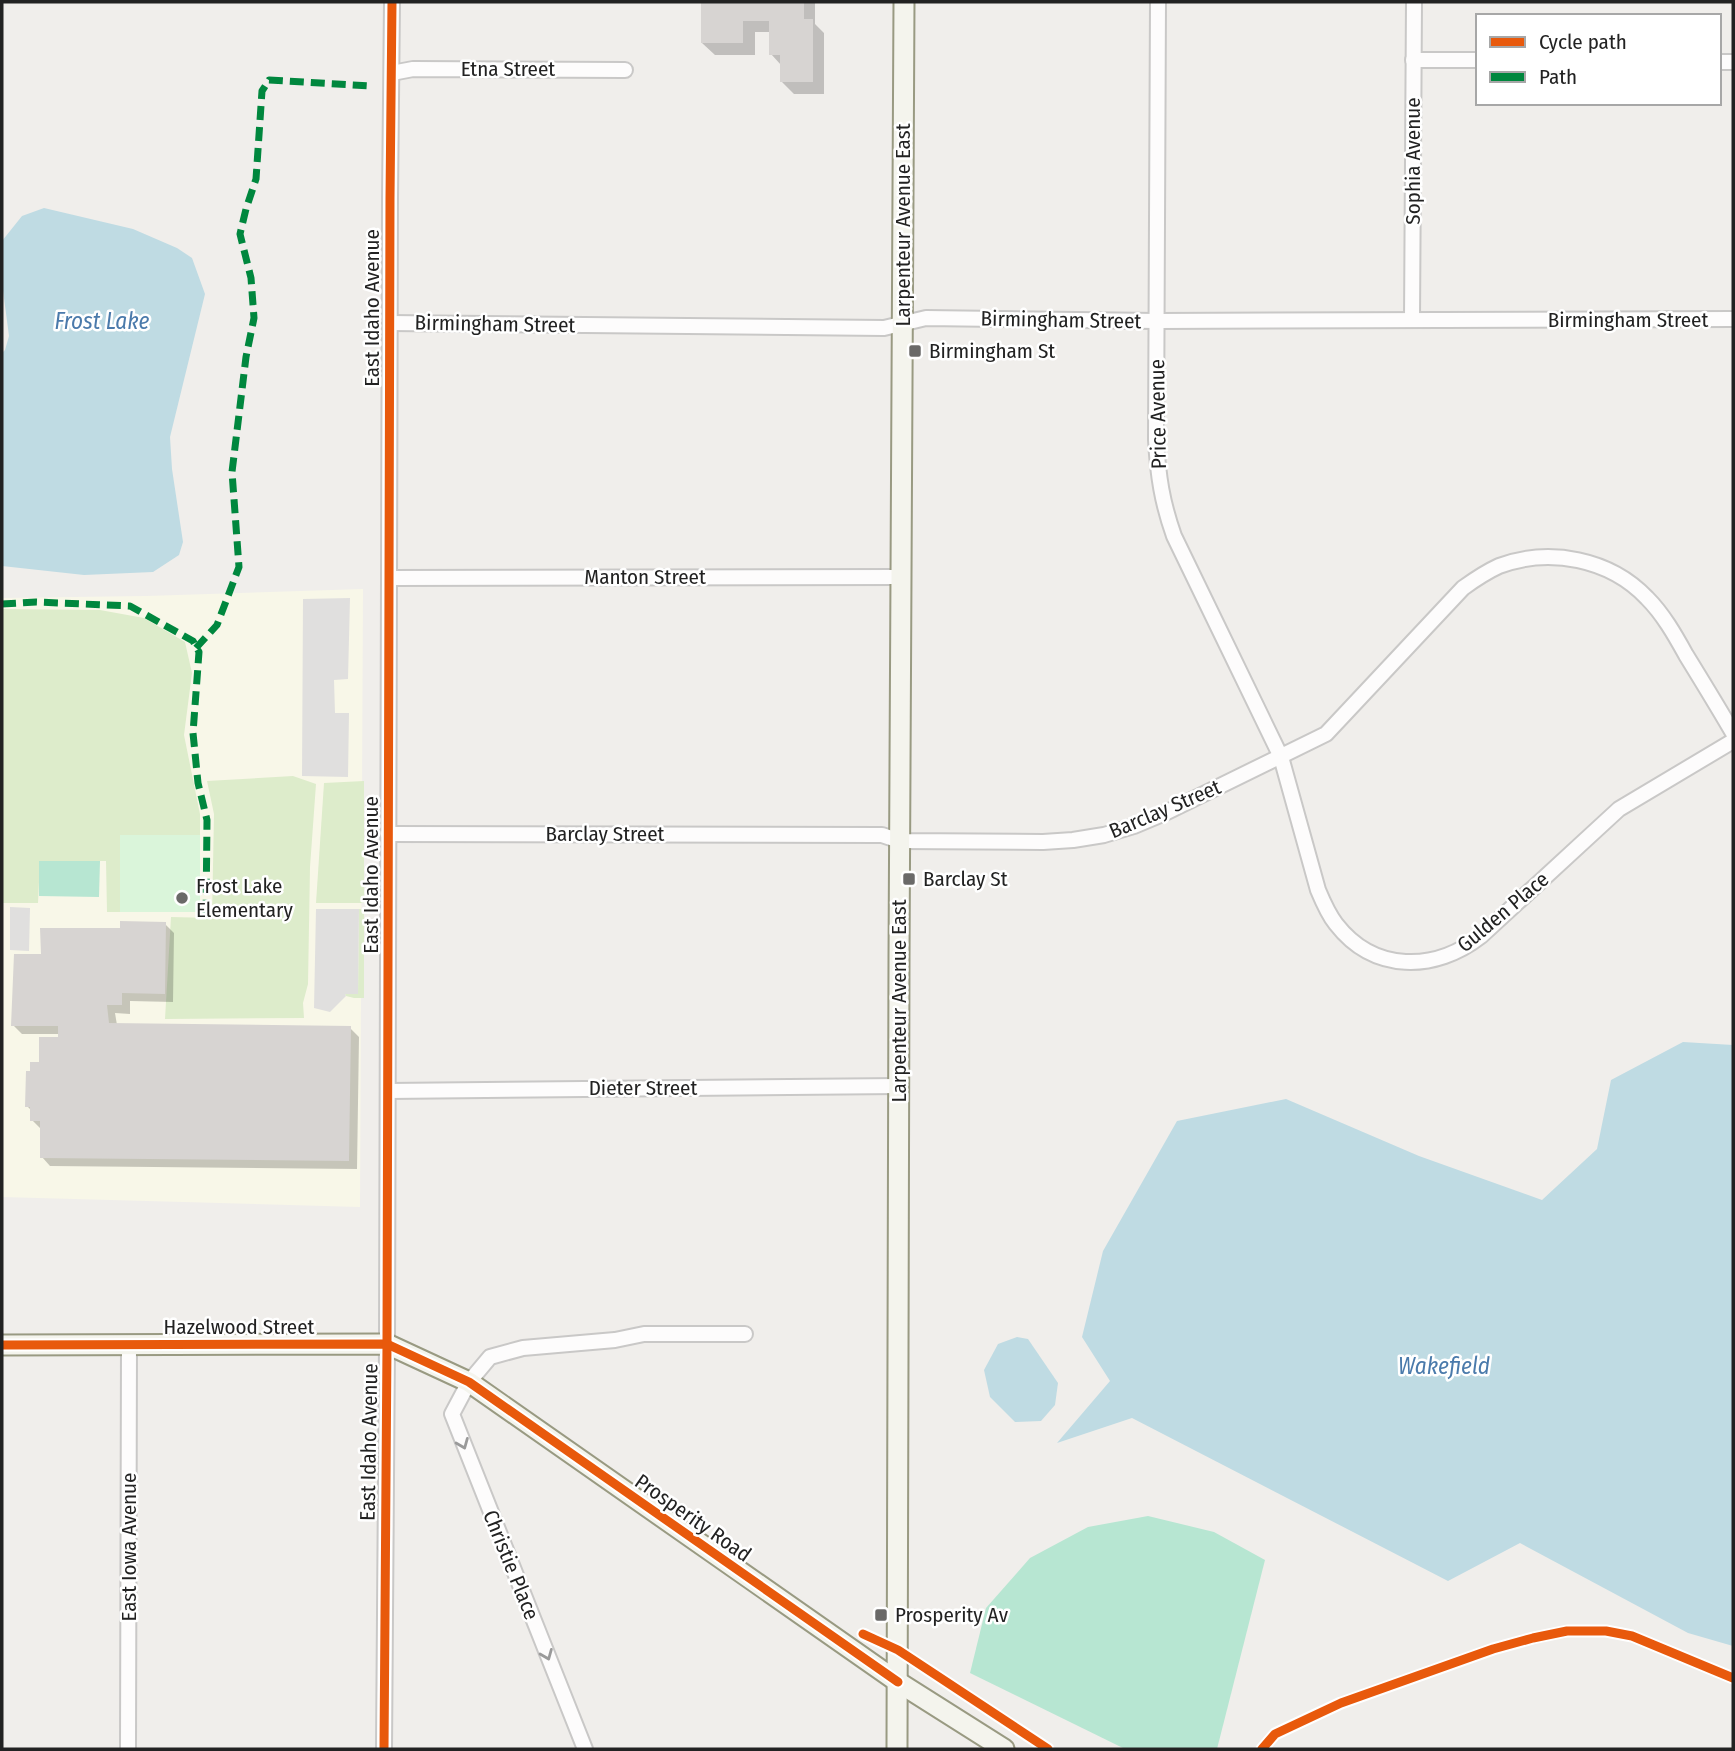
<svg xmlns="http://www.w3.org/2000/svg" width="1735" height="1751" font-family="'Fira Sans Condensed',sans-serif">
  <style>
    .education { fill: #f8f7e8 }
    .grass { fill: #ddeccb }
    .park { fill: #daf5da }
    .pitch { fill: #b7e6d2 }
    .parking { fill: #e0dfde }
    .water { fill: #bfdbe3 }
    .shadow { fill: #0003 }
    .building { fill: #d7d4d2 }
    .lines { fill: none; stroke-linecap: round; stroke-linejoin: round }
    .street-casing { stroke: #c9c8c7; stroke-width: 18 }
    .secondary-casing { stroke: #999a82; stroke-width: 23 }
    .street { stroke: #fdfcfc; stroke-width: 14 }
    .secondary { stroke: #f4f4ed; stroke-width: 19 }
    .quiet { stroke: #00873e; stroke-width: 7; stroke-dasharray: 14 7; stroke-linecap: butt }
    .cycleway-casing { stroke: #fff; stroke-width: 13 }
    .cycleway { stroke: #e8590c; stroke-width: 9 }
    .oneway { stroke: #9a9a9a }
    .poi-dot { fill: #6a6968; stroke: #fff; stroke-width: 2.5 }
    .labels { text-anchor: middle; stroke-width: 5; stroke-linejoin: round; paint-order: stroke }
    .street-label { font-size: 21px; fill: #222; stroke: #fff }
    .poi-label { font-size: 21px; fill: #222; stroke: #fff; text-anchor: start }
    .water-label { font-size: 23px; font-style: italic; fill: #4a7aab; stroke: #fff }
  </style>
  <rect width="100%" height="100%" fill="#f0eeeb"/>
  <!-- education -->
  <polygon class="education" points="363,589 360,1207 2,1197 2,598 146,596"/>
  <!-- grass -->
  <g class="grass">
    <polygon points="2,609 100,610 144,618 185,642 192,673 184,735 200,814 200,835 120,835 120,912 107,912 106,861 40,861 38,903 2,903"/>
    <polygon points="293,776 316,784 310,867 308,984 303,1003 304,1018 165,1019 171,917 212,918 214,814 207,781"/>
    <polygon points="364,781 364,903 316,903 324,783"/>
    <polygon points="359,909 364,909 364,998 354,998 346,996 345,994 358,993"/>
  </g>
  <!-- park -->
  <rect class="park" x="120" y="835" width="80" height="77"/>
  <!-- pitch -->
  <g class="pitch">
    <polygon points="39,861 100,861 99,897 39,896"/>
    <polygon points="1148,1516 1214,1532 1265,1560 1217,1749 1125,1749 970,1673 986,1608 1030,1558 1088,1527"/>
  </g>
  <!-- parking -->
  <g class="parking">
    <polygon points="350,598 348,679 334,680 335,713 349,713 348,777 302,776 303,599"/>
    <polygon points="10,907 30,908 29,951 10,950"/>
    <polygon points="316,909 359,909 358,994 345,994 346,996 330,1012 314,1008"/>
  </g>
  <!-- water -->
  <g class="water">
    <polygon points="44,208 133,229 177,248 192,258 205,294 170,437 172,469 183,542 179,555 153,572 84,575 2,566 2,353 5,350 9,336 2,283 2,241 22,216"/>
    <polygon points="1683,1042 1733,1045 1733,1646 1688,1633 1520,1543 1448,1581 1132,1418 1057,1443 1110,1381 1082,1337 1103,1251 1177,1121 1286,1099 1419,1156 1542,1200 1597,1149 1611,1080"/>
    <polygon points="1017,1337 1028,1339 1058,1383 1055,1405 1041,1421 1015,1422 990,1397 984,1370 998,1344"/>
  </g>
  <!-- shadow -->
  <g class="shadow">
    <polygon points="702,2 815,2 815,24 824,33 824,94 794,94 782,82 781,65 771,54 771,32 755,32 755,55 715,55 702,43"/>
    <polygon points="165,924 174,933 173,1002 130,1001 130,1014 115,1013 117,1025 350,1028 359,1037 357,1169 50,1166 42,1157 42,1130 32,1120 32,1111 27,1106 41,1063 60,1039 60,1034 22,1034 13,1025 42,955 122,930"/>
  </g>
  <!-- building -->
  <g class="building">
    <polygon points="701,2 804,2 804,19 813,19 813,82 780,82 780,55 769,55 769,21 743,21 743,43 701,43"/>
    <polygon points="120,921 166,922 165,994 122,993 122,1005 107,1005 109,1023 351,1026 349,1161 40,1158 40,1121 30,1121 30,1107 25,1107 26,1071 30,1071 30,1062 39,1062 39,1037 58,1037 58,1026 11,1026 14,954 41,954 40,928 120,928"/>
  </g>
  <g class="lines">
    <defs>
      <g id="street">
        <path d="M1158 2 1156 440C1158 476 1162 502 1174 536L1281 757 1318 890C1323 902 1328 914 1336 924 1374 973 1435 972 1481 936L1619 809 1733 741"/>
        <polyline points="1413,60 1478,60"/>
        <polyline points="1719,62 1733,62"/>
        <polyline points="392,73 413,69 625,70"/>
        <polyline points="1412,320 1414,2"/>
        <polyline points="390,323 884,328 926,318 1157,321 1733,319"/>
        <polyline points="389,578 902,577"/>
        <path d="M388 834 882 835 900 841 1043 842 1073 840 1104 835 1134 826 1165 813 1326 734 1463 588C1474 580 1486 572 1499 566 1550 547 1610 559 1647 598 1663 614 1675 635 1686 655 1702 681 1718 707 1733 733"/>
        <polyline points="388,1091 899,1086"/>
        <polyline points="128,1749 129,1345"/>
        <polyline points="384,1749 387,1344 390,198 392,2"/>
        <polyline points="585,1749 452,1414 469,1382 490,1357 523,1348 615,1340 644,1334 745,1334"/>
      </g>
      <g id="secondary">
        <polyline points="2,1345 387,1344 469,1382 898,1682 1004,1749"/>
        <polyline points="897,1749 899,958 904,2"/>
      </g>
    </defs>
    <!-- street casing -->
    <use href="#street" class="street-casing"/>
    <!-- secondary casing -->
    <use href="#secondary" class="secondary-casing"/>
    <!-- street -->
    <use href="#street" class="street"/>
    <!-- secondary -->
    <use href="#secondary" class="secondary"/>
    <!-- quiet -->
    <g class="quiet">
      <polyline points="2,604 36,602 130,606 193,641 199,652 193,733 198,783 207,820 206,915"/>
      <polyline points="196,648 217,625 239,567 232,472 246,357 254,318 251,278 240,234 246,209 256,179 262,91 269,80 369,86"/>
    </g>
    <defs>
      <g id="cycleway">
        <polyline points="2,1345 387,1344 469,1382 898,1682"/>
        <polyline points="863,1634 898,1650 1048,1749"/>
        <polyline points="384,1749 387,1344 390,198 392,2"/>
        <polyline points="1262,1749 1275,1734 1341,1703 1493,1649 1533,1638 1567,1631 1606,1631 1632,1636 1733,1678"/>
      </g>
    </defs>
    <!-- cycleway casing -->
    <use href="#cycleway" class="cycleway-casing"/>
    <!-- cycleway -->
    <use href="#cycleway" class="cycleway"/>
  </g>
  <!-- one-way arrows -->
  <defs><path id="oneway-chevron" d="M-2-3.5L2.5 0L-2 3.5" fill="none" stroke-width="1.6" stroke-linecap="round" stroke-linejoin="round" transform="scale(1.75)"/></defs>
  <g class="oneway">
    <use href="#oneway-chevron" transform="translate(463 1444) rotate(68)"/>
    <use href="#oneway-chevron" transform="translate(547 1655) rotate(68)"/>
  </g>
  <!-- markers -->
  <g class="poi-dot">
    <rect x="908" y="344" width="14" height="14" rx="3.5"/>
    <rect x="902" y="872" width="14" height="14" rx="3.5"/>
    <circle cx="182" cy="898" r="7"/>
    <rect x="874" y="1608" width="14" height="14" rx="3.5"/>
  </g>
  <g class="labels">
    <!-- street labels -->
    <g class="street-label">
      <text x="508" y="76">Etna Street</text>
      <text transform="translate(1413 161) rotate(-90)" y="7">Sophia Avenue</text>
      <text transform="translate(903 225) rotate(-90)" y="7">Larpenteur Avenue East</text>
      <text transform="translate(372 308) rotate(-90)" y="7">East Idaho Avenue</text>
      <text transform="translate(1061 320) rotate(1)" y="7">Birmingham Street</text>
      <text x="1628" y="327">Birmingham Street</text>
      <text transform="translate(495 324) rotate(1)" y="7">Birmingham Street</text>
      <text transform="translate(1158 414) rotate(-91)" y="7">Price Avenue</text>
      <text x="645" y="584">Manton Street</text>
      <text transform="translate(1165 809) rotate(-23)" y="7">Barclay Street</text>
      <text x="605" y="841">Barclay Street</text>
      <text transform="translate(371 875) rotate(-90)" y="7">East Idaho Avenue</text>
      <text transform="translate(1503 912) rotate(-40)" y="7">Gulden Place</text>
      <text transform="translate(899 1001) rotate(-90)" y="7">Larpenteur Avenue East</text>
      <text x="643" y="1095">Dieter Street</text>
      <text x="239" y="1334">Hazelwood Street</text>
      <text transform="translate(369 1442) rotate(-89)" y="7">East Idaho Avenue</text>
      <text transform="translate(693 1518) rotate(35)" y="7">Prosperity Road</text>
      <text transform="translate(129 1547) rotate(-90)" y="7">East Iowa Avenue</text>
      <text transform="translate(511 1565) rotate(68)" y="7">Christie Place</text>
    </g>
    <!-- poi labels -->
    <g class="poi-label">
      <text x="929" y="358">Birmingham St</text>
      <text x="923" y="886">Barclay St</text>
      <text x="196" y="893">Frost Lake<tspan x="196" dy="24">Elementary</tspan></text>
      <text x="895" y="1622">Prosperity Av</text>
    </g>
    <!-- water labels -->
    <g class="water-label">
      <text x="102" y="329">Frost Lake</text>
      <text x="1444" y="1374">Wakefield</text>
    </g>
  </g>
  <!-- border -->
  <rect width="1735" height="1751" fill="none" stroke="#222222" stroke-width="7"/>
  <!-- legend -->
  <rect x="1476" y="14" width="245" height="91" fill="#ffffff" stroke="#a7a7a7" stroke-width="2"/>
  <rect x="1490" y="37" width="35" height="10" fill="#e8590c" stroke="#a7a7a7" stroke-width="2"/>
  <text x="1539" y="49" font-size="21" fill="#222222">Cycle path</text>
  <rect x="1490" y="72" width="35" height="10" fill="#00873e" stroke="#a7a7a7" stroke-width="2"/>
  <text x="1539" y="84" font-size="21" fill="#222222">Path</text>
</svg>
